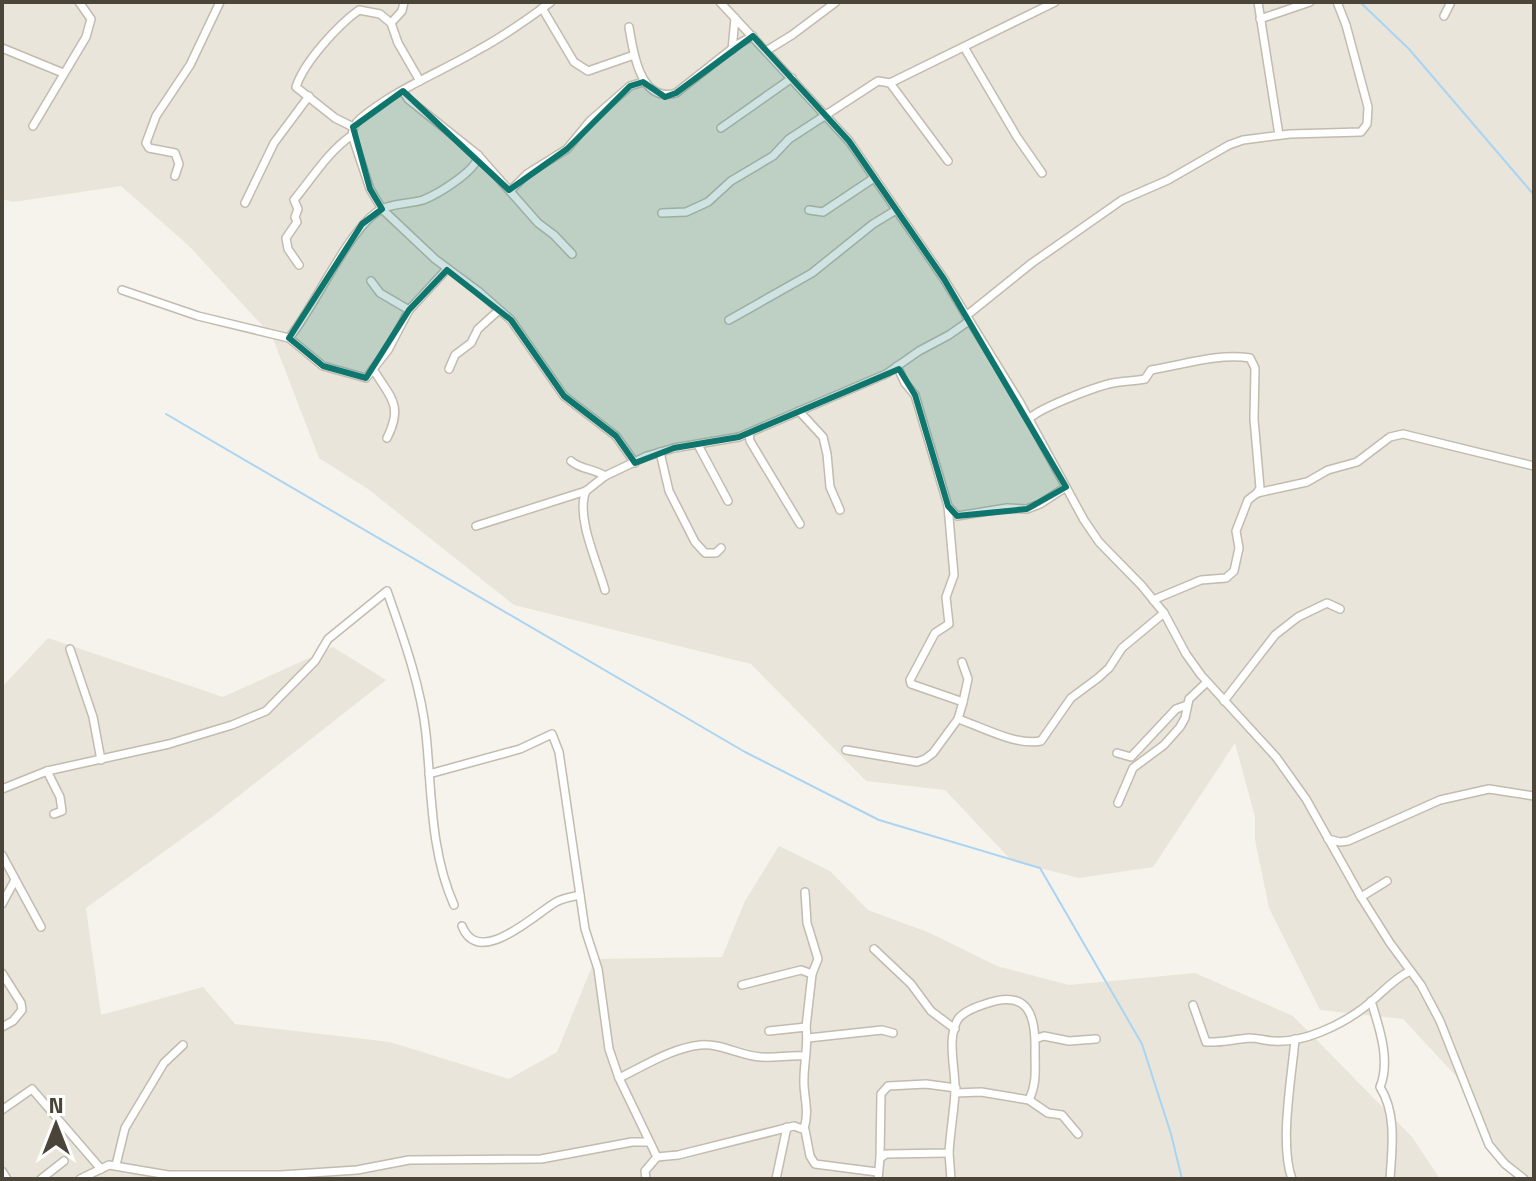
<svg xmlns="http://www.w3.org/2000/svg" width="1536" height="1181" font-family="'Titillium Web',sans-serif">
  <style>
    .residential { fill: #eae5da }
    .lines { fill: none; stroke-linecap: round; stroke-linejoin: round }
    .stream { stroke: #a9d4f2; stroke-width: 2 }
    .minor-casing { stroke: #c2bbae; stroke-width: 10 }
    .minor { stroke: #fff; stroke-width: 7 }
    .marked { fill: #0f766e; fill-opacity: 0.2; stroke: #0f766e; stroke-width: 6; stroke-linejoin: round }
  </style>
  <rect width="100%" height="100%" fill="#f6f3ec"/>
  <!-- residential -->
  <g class="residential">
    <polygon points="2,2 1534,2 1534,1179 1514,1179 1456,1076 1403,1019 1320,1010 1269,908 1255,840 1255,817 1235,743 1153,867 1079,878 1012,861 945,790 866,781 751,664 514,605 368,489 319,458 272,336 189,246 121,186 13,202 2,199"/>
    <polygon points="48,638 223,697 333,647 386,680 212,817 86,908 101,1015 203,987 235,1024 390,1042 509,1079 557,1052 595,959 722,957 745,901 779,846 830,871 868,910 930,933 997,966 1069,985 1195,973 1293,1016 1412,1137 1440,1179 2,1179 2,687"/>
  </g>
  <g class="lines">
    <!-- stream -->
    <g class="stream">
      <polyline points="1360,2 1409,49 1534,195"/>
      <polyline points="166,414 745,752 879,820 1040,868 1142,1044 1171,1134 1182,1179"/>
    </g>
    <defs>
      <g id="minor">
        <path d="M551 2C528 19 504 36 478 50 439 73 394 90 360 119 354 124 353 129 352 135L370 189 382 209 435 259 478 291 511 320 564 396 616 436 635 463"/>
        <polyline points="720,2 849,141 944,279 1019,401 1084,520 1099,542 1142,586 1164,613 1186,654 1201,675 1276,757 1306,799 1361,897 1390,943 1421,985 1440,1021 1489,1145 1505,1164 1524,1179"/>
        <polyline points="1258,2 1279,135"/>
        <polyline points="542,8 574,62 588,71 634,55"/>
        <polyline points="1444,16 1451,2"/>
        <polyline points="1260,19 1310,2"/>
        <polyline points="391,23 402,11 404,2"/>
        <path d="M629 27C633 51 640 104 676 93L738 44 753 36"/>
        <polyline points="964,47 1017,137 1042,173"/>
        <polyline points="2,48 63,73"/>
        <polyline points="732,50 735,18"/>
        <polyline points="766,51 792,35 836,2"/>
        <polyline points="890,83 1055,2"/>
        <polyline points="403,91 408,99 478,155 538,223 554,235 572,254"/>
        <polyline points="33,126 86,37 91,19 79,2"/>
        <path d="M353 127 335 118 296 87C304 62 338 25 359 10L380 14 391 23 398 43 420 81"/>
        <polyline points="721,128 792,78"/>
        <polyline points="175,176 179,164 175,153 149,148 146,143 156,116 190,65 220,2"/>
        <polyline points="510,191 527,174 567,149 590,121 630,86 643,82"/>
        <polyline points="245,203 274,143 309,96"/>
        <polyline points="809,210 823,212 874,178"/>
        <polyline points="662,213 686,212 708,202 731,181 773,156 789,139 878,81 890,83 948,161"/>
        <path d="M299 265 288 249 286 238 297 222 295 217 298 209 294 200C314 176 326 154 352 135"/>
        <polyline points="371,281 380,293 409,310"/>
        <polyline points="122,290 198,316 289,338 323,366 366,378 388,350 409,310 447,269"/>
        <polyline points="966,316 1032,263 1122,200 1168,180 1229,145 1243,140 1290,134 1361,132 1367,124 1368,107 1346,25 1337,2"/>
        <polyline points="729,320 812,273 873,224 896,210"/>
        <path d="M289 338C315 307 350 225 382 209 394 203 410 204 423 200 438 194 478 170 478 155"/>
        <polyline points="897,366 905,383 915,395 948,506 957,516 1007,508 1027,509 1040,504 1066,487"/>
        <path d="M373 369C390 397 404 405 387 438"/>
        <polyline points="449,369 455,355 471,343 478,329 499,310"/>
        <polyline points="799,411 823,437 827,454 830,487 840,510"/>
        <path d="M1029 419C1039 408 1097 386 1113 383 1123 381 1135 381 1145 379L1151 370C1183 365 1217 353 1250 358L1255 368 1254 419 1260 488 1257 493"/>
        <polyline points="749,433 750,441 800,524"/>
        <polyline points="698,445 728,501"/>
        <polyline points="660,452 669,491 695,542 705,553 716,553 721,548"/>
        <path d="M571 461C581 470 593 468 605 476"/>
        <path d="M586 491C575 516 598 564 605 590"/>
        <polyline points="476,526 586,491 605,476 647,456 674,448 739,437 886,374 919,351 949,335 969,321"/>
        <polyline points="1153,600 1201,580 1226,578 1234,571 1239,548 1236,531 1248,500 1257,493 1307,482 1328,470 1357,462 1390,437 1403,434 1534,466"/>
        <polyline points="70,649 93,717 101,760"/>
        <polyline points="962,662 968,679 963,702"/>
        <polyline points="1224,701 1275,635 1298,617 1327,603 1340,609"/>
        <path d="M958 719C983 727 1015 746 1041 741L1071 698 1098 678 1109 668 1122 648 1164 613"/>
        <polyline points="846,750 917,762 925,759 933,753 958,719 963,702 911,684 910,680 935,633 949,624 946,597 954,575 948,506"/>
        <polyline points="1117,753 1131,757 1176,709 1187,705"/>
        <polyline points="47,771 60,797 62,811 54,814"/>
        <polyline points="429,774 520,749 552,734 559,752 585,929 598,969 609,1049 619,1078 657,1157 678,1155 794,1126 805,1130 810,1156 815,1164 877,1172"/>
        <path d="M2 789 47 771 169 744 232 725 266 711 315 661 328 639 387 591C403 637 421 686 426 734 432 792 430 851 454 905"/>
        <polyline points="1118,803 1133,768 1164,745 1180,727 1185,718 1189,699 1207,682"/>
        <polyline points="1328,839 1340,842 1348,841 1440,800 1489,789 1534,796"/>
        <polyline points="2,855 41,927"/>
        <polyline points="805,892 807,923 818,959 812,974"/>
        <polyline points="1361,897 1387,881"/>
        <polyline points="2,904 15,880"/>
        <path d="M462 926C479 969 535 914 556 902 563 898 571 897 580 895"/>
        <polyline points="874,949 911,984 931,1011 955,1029"/>
        <polyline points="2,973 21,1003 22,1010 13,1021 2,1027"/>
        <polyline points="742,985 801,970 812,974 806,1027"/>
        <path d="M1371 1001C1379 1027 1391 1060 1380 1087 1397 1114 1392 1148 1390 1179"/>
        <path d="M1193 1005 1206 1042C1221 1043 1235 1039 1250 1038 1258 1038 1266 1041 1274 1041 1303 1043 1339 1026 1362 1009 1379 997 1391 980 1410 971"/>
        <path d="M769 1031 806 1027C809 1046 803 1065 804 1085 805 1102 809 1112 804 1129"/>
        <polyline points="808,1038 882,1030 893,1033"/>
        <polyline points="1038,1038 1044,1036 1069,1041 1096,1039"/>
        <path d="M619 1078C644 1066 672 1048 700 1045 722 1043 740 1056 761 1057 775 1058 790 1055 805 1056"/>
        <polyline points="955,1093 981,1092 1029,1100 1048,1113 1062,1115 1078,1134"/>
        <polyline points="2,1110 32,1089 101,1169"/>
        <polyline points="949,1153 951,1179"/>
        <polyline points="880,1158 881,1094 888,1086 926,1084 956,1088"/>
        <polyline points="116,1165 125,1128 164,1063 183,1045"/>
        <polyline points="2,1171 7,1179"/>
        <polyline points="41,1179 64,1161"/>
        <polyline points="80,1179 109,1165 168,1175 281,1175 357,1170 409,1160 541,1159 632,1142 649,1142"/>
        <polyline points="646,1179 645,1171 657,1157"/>
        <polyline points="776,1179 787,1127"/>
        <path d="M878 1179 880 1158 886 1154 949 1153C950 1133 954 1112 955 1092 956 1070 946 1039 958 1019 964 1011 976 1007 985 1004 1029 988 1036 1016 1035 1052 1035 1070 1037 1083 1029 1100"/>
        <path d="M1292 1179C1279 1144 1292 1076 1295 1039"/>
      </g>
    </defs>
    <!-- minor casing -->
    <use href="#minor" class="minor-casing"/>
    <!-- minor -->
    <use href="#minor" class="minor"/>
  </g>
  <!-- marked area -->
  <path class="marked" d="M753 36 849 141 944 279 1066 487 1027 509 957 516 948 506 915 395 899 369 739 437 674 448 635 463 616 436 564 396 511 320 447 270 409 310 366 378 323 366 289 338 362 224 382 209 370 189 353 127 403 91 509 190 567 149 630 86 643 82 665 97 676 93Z"/>
  <!-- border -->
  <rect width="1536" height="1181" fill="none" stroke="#4b4439" stroke-width="8"/>
  <!-- north arrow -->
  <g transform="translate(56 1125)" stroke="#ffffff" stroke-width="6" paint-order="stroke">
  <path d="M0-6L14 30L0 20L-14 30Z" fill="#4b4439"/>
  <text y="-12" font-size="22" font-weight="bold" text-anchor="middle" fill="#4b4439">N</text>
  </g>
</svg>
